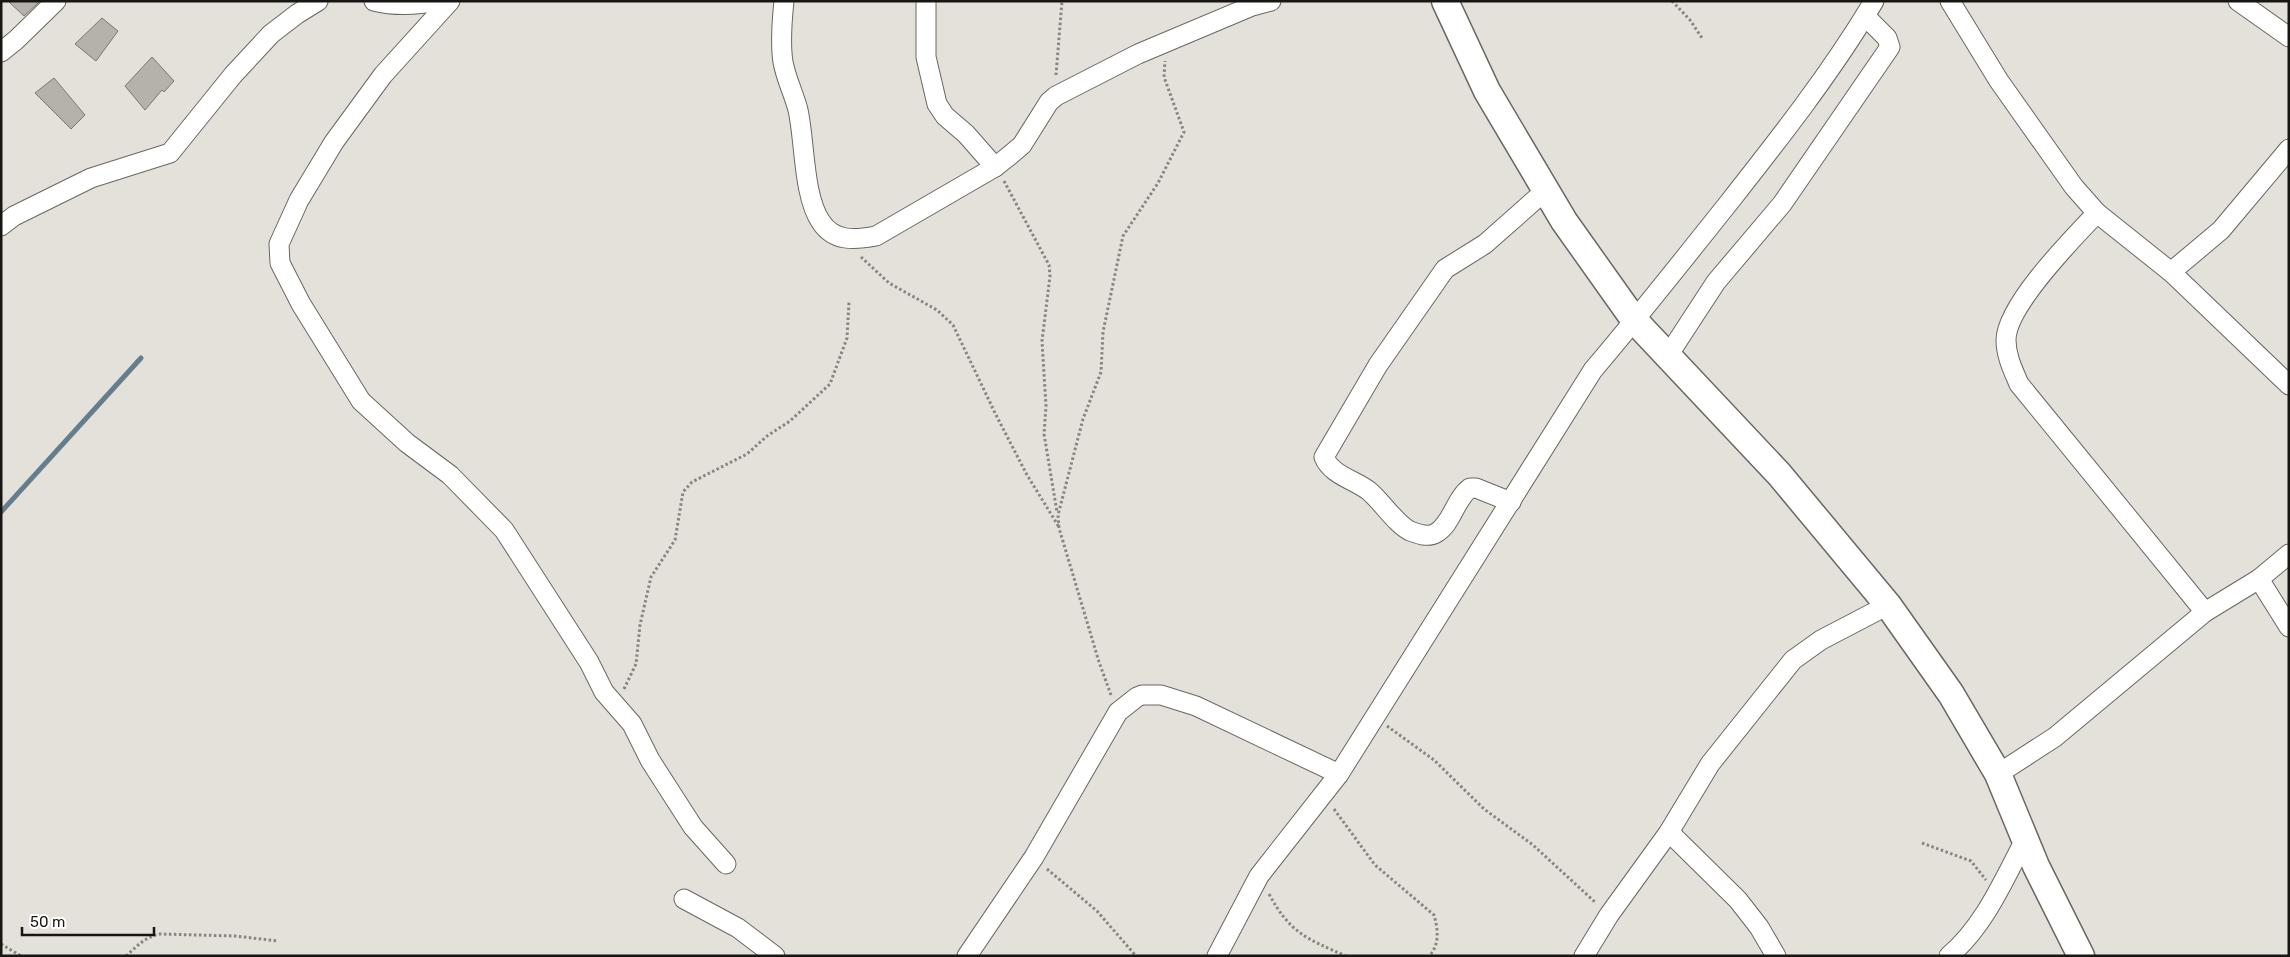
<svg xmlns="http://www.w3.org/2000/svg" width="2290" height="957" font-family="Rubik,sans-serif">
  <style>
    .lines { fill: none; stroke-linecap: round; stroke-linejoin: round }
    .stream { stroke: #657e8e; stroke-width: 5 }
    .building { fill: #b4b2ab; stroke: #797770 }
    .street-casing { stroke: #696761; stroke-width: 21 }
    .secondary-casing { stroke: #696761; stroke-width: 29 }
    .path { stroke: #878580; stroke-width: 3; stroke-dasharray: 2.5 2.5; stroke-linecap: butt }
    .street { stroke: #fff; stroke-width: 19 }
    .secondary { stroke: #fff; stroke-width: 26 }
  </style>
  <rect width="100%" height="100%" fill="#e4e1da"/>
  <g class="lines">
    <!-- stream -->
    <polyline class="stream" points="1,512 141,358"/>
  </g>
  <!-- building -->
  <g class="building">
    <polygon points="8,1 40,1 24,16"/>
    <polygon points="102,18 118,31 96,61 75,44"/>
    <polygon points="152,57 174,81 164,92 162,90 145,110 125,86"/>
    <polygon points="54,78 85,115 71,129 35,93"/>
  </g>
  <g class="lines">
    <defs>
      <g id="street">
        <path d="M374 1C394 6 418 5 438 1"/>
        <polyline points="450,1 383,75 334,142 299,200 279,244 280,263 301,304 361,401 407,443 450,475 504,530 589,662 604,692 632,724 650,760 693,827 726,864"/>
        <path d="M784 1C782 20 780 43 783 62 786 79 794 94 798 110 805 141 803 196 821 222 834 242 855 240 876 236L995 167 1009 156 1022 145 1049 102 1056 96 1138 54 1252 6 1271 1"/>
        <polyline points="926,1 926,57 937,104 945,116 966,134 995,167"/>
        <polyline points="1950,1 1999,81 2074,187 2097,213 2171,272 2289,385"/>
        <polyline points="2238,1 2289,37"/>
        <polyline points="1,52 16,40 56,1"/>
        <path d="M2097 213C2073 238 2006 306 2006 340 2006 356 2013 370 2019 384L2205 612"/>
        <polyline points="1,226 14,216 91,178 170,153 233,75 271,34 297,14 318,1"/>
        <polyline points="2171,272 2221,230 2289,149"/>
        <polyline points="1667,357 1716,282 1782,204 1890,47 1887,38 1865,16"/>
        <path d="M1511 502 1476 488H1470C1455 499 1452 524 1436 533 1428 538 1418 534 1410 531 1396 524 1382 502 1369 491 1355 480 1331 475 1324 457L1378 365 1445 269 1485 244 1546 190"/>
        <polyline points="2259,579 2289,627"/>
        <polyline points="1998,774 2055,737 2205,612 2259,579 2289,554"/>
        <polyline points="1669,832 1738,900 1759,927 1776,956"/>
        <polyline points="684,899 738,928 775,956"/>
        <polyline points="967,956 1034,857 1118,712 1137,697 1142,695 1161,695 1196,706 1339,774"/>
        <path d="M1217 956 1259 876 1339 774 1593 370C1639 316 1683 260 1727 205 1779 139 1831 73 1874 1"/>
        <polyline points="1584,956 1609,915 1669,832 1710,764 1793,660 1821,640 1888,605"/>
        <path d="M1949 956C1985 925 2003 881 2025 840"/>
      </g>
      <polyline id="secondary" points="1445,1 1487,91 1564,221 1635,321 1779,474 1888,605 1951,694 1998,774 2036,866 2081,956"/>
    </defs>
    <!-- street casing -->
    <use href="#street" class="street-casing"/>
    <!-- secondary casing -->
    <use href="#secondary" class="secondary-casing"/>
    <!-- path -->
    <g class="path">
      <polyline points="1672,1 1690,20 1702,38"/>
      <polyline points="1056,75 1062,1"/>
      <polyline points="1004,181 1049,265 1050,276 1042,341 1046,406 1044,434 1057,512"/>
      <polyline points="861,257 889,283 937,310 953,325 996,415 1027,475 1059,527"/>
      <polyline points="624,689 636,664 640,625 651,577 675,540 683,492 692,482 747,454 767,436 790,421 830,384 847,338 849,302"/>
      <polyline points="1111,695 1099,662 1059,528 1058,515 1083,419 1101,372 1103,332 1123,236 1158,183 1184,132 1164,77 1165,61"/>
      <polyline points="1387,726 1434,760 1484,809 1533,845 1596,903"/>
      <path d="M1334 809 1375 865 1434 915C1438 929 1440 945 1429 956"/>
      <polyline points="1922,843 1971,861 1986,880"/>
      <polyline points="1047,869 1097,911 1136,956"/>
      <path d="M1269 894C1290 933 1307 939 1346 956"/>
      <polyline points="1,944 21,956"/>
      <path d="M126 956C137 946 145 937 160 934L235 936 278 941"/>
    </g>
    <!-- street -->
    <use href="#street" class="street"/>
    <!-- secondary -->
    <use href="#secondary" class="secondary"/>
  </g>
  <!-- border -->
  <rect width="2290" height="957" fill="none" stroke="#171613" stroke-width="5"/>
  <!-- scale -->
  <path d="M22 927v8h132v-8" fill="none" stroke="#171613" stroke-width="2.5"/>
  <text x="30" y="927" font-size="15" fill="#171613" stroke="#ffffff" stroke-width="4" paint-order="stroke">50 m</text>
</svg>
